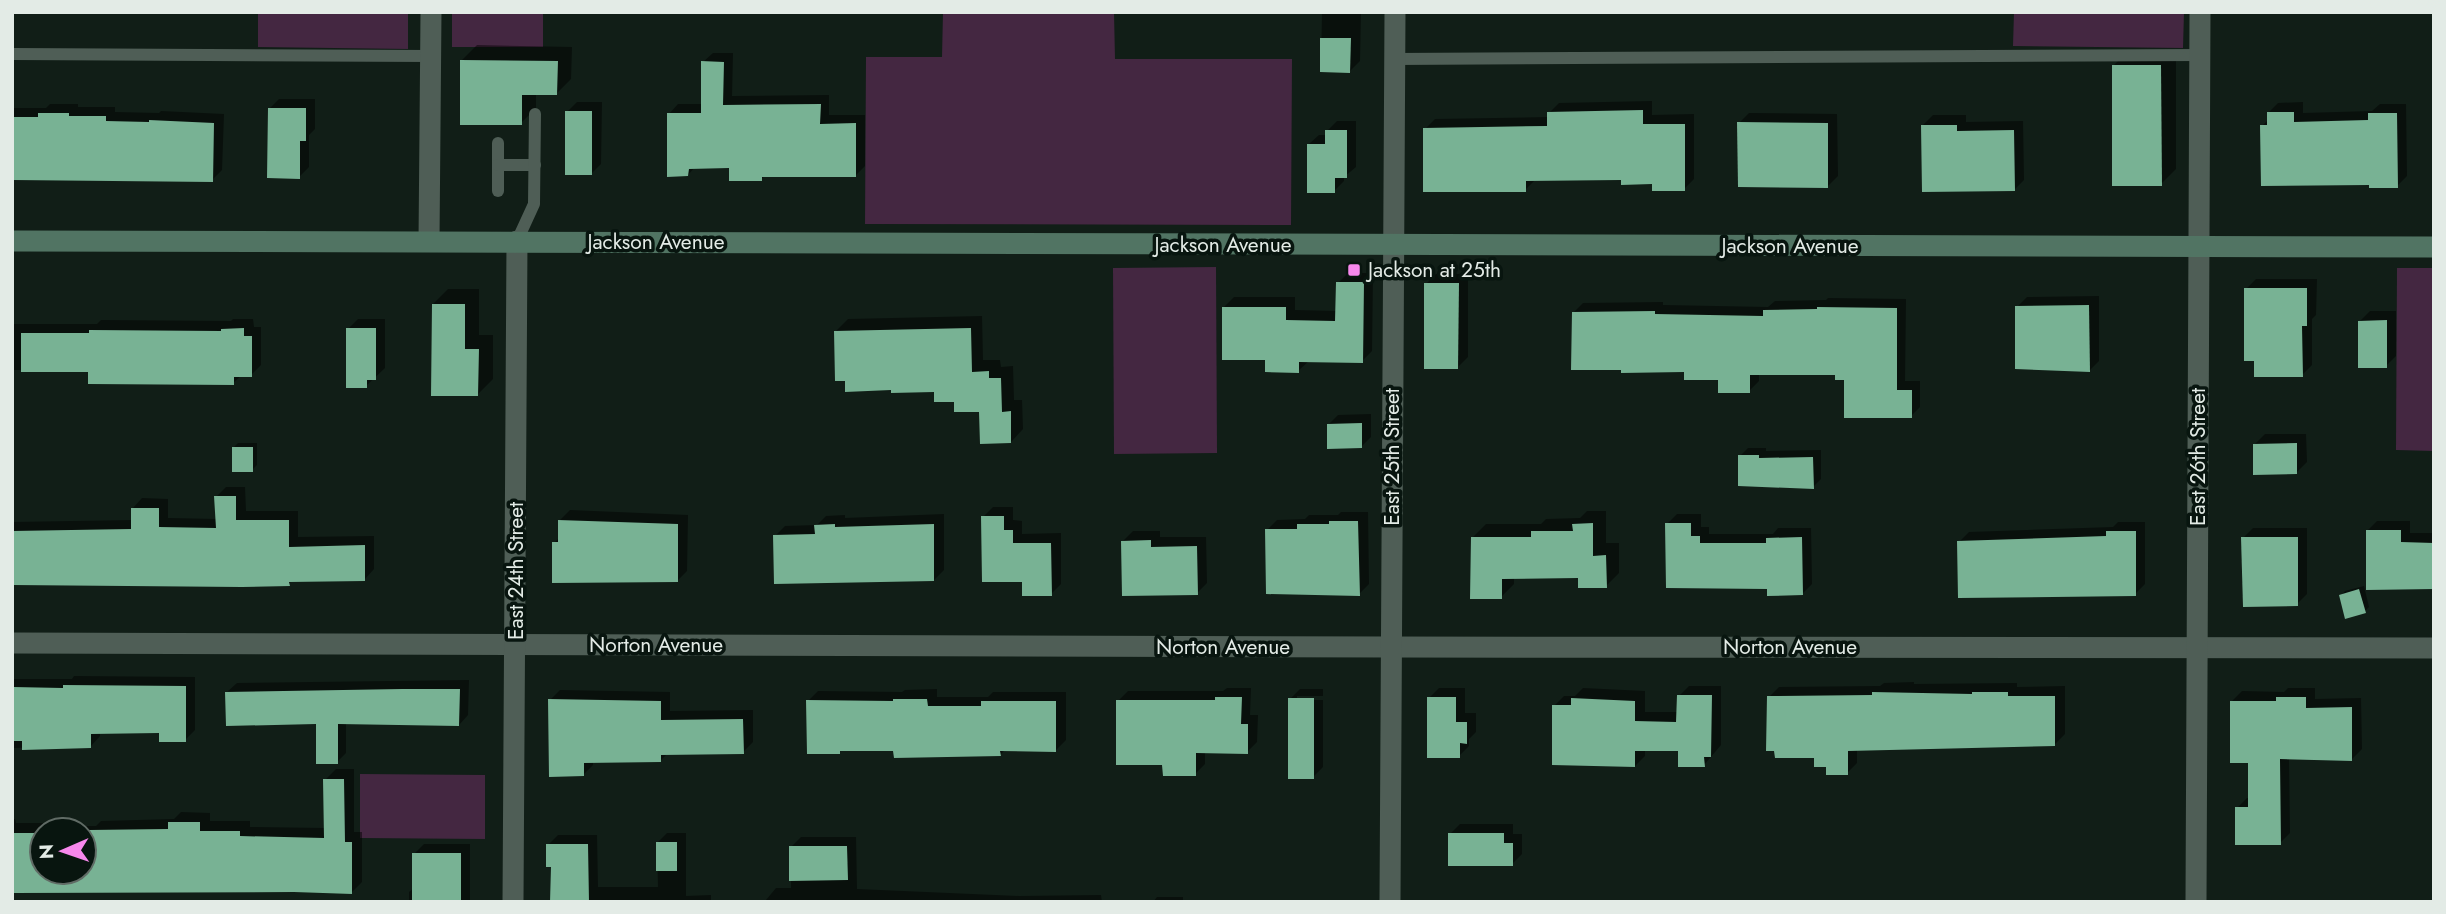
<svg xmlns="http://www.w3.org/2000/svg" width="2446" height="914" font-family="Jost,sans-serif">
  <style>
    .green { fill: #442741 }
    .shadow { fill: #0007; fill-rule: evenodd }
    .building { fill: #78b294 }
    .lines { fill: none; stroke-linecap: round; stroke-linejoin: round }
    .lane { stroke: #4f5e56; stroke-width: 12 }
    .street { stroke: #4f5e56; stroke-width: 21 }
    .secondary { stroke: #517463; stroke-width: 21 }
    .poi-dot { fill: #f788ec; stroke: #08150f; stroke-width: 2.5 }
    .labels { text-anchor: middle; stroke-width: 7; stroke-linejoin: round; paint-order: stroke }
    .street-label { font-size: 21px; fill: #e3ebe6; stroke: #08150f }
    .poi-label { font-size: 21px; fill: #e3ebe6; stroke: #08150f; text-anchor: start }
  </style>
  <rect width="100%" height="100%" fill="#111e17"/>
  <!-- green -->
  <g class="green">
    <polygon points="258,12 408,12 408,49 258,47"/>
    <rect x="452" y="12" width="91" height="35"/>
    <polygon points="943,12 1114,12 1115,59 1292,59 1291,225 865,224 866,57 942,57"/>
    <polygon points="2014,12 2184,12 2183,48 2013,46"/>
    <polygon points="1216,267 1217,453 1114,454 1113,268"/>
    <polygon points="2397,268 2434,268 2434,451 2396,450"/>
    <polygon points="360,774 485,775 485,839 360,838"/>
  </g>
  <!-- shadow -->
  <g class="shadow">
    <polygon points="1322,12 1361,12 1360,61 1350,71 1321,70"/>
    <polygon points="477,45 572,47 571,79 556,94 536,94 536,108 521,123 462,60"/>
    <polygon points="2128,51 2176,51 2176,169 2161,184 2113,66"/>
    <polygon points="713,53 733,53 732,96 829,95 829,115 865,115 865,166 856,175 766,175 761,179 731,167 695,167 688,175 669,114 678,104 703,104 703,62"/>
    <polygon points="279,99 315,99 315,129 309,135 309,167 299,177 269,109"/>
    <polygon points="1652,101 1652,115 1694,114 1694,179 1684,189 1622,178 1535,180 1525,190 1425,129 1435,119 1549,117 1549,113 1559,103"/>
    <polygon points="577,102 602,102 601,164 591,174 567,112"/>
    <polygon points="2303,102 2303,113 2372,111 2380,104 2406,104 2407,176 2397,186 2370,183 2262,126 2269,119 2268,113 2278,103"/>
    <polygon points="50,104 78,104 78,107 115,107 115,112 159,113 161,111 224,114 222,170 212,180 12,178 12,108 46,108"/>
    <polygon points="1749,113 1837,114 1838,176 1828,186 1739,123"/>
    <polygon points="1933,115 1966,115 1966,122 2023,121 2024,180 2014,190 1923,125"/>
    <polygon points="1337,121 1356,121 1356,167 1344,177 1344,181 1334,191 1309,144 1319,135 1327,135 1327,131"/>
    <polygon points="1348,273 1373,273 1372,351 1362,361 1309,361 1298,371 1267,358 1224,307 1234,297 1295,297 1295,310 1337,311 1338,283"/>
    <polygon points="1436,274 1468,274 1468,357 1458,367 1426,284"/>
    <polygon points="2256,279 2317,279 2316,315 2312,319 2312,365 2302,375 2256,359 2246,289"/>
    <polygon points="448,289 479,289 479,335 493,335 493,379 478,394 433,304"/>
    <polygon points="2099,296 2099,361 2089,371 2017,307 2027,297"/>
    <polygon points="1828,298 1906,299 1905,381 1920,381 1920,407 1911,416 1837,373 1759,374 1759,381 1749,391 1720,378 1686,371 1573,313 1583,303 1663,302 1663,305 1768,307 1775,301 1826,300"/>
    <polygon points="2370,311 2396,311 2396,356 2386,366 2360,321"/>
    <polygon points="982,316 983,360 1000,360 1001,367 1013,366 1014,400 1022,400 1023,429 1011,442 981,410 936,391 836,331 848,319"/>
    <polygon points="233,319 253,319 254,327 261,327 261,365 251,375 242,375 233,383 90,370 12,370 12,324 97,324 101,320 231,321"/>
    <polygon points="358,319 385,319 385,368 366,386 348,329"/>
    <polygon points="1371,414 1371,437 1361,447 1328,425 1338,415"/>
    <polygon points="2265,434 2306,434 2307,462 2297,472 2255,444"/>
    <polygon points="238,443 257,443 257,465 252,470 234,447"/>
    <polygon points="1748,448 1766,448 1766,451 1821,450 1821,479 1813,487 1740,456"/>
    <polygon points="226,487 245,487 246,511 298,511 298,537 374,536 374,569 365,579 292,580 289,584 12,583 12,522 133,520 133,508 142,498 168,499 168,518 217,519 216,497"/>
    <polygon points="993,507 1013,507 1013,520 1022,521 1022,534 1061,533 1061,584 1051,594 1024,580 983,517"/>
    <polygon points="570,510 688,515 687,571 677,581 554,543 560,537 560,520"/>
    <polygon points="1587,511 1606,511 1606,543 1619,543 1619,573 1606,586 1579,576 1514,577 1514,584 1501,597 1473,537 1486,524 1541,524 1546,519 1580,518"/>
    <polygon points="1341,512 1368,512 1369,584 1359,594 1267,530 1277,520 1305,519 1309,515 1338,515"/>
    <polygon points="944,514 944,570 934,580 775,536 785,526 817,525 826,516 845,515 845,518"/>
    <polygon points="1677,514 1701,514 1701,527 1709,527 1709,534 1773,534 1778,528 1811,528 1812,584 1802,594 1769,587 1667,524"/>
    <polygon points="2377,521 2410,521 2410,533 2434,533 2434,588 2367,531"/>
    <polygon points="2118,522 2145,522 2145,584 2135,594 1959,542 1969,532 2113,527"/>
    <polygon points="2253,528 2307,528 2307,594 2297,604 2243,538"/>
    <polygon points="1133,531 1160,531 1160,537 1206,537 1207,583 1197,593 1123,541"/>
    <polygon points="2364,586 2369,607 2365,611 2341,596 2345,591"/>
    <polygon points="74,676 195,677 195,730 185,740 161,732 100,732 100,736 91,746 12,748 12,679 72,679"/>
    <polygon points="469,680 468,715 459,725 346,723 346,753 337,762 318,723 227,692 237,683"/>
    <polygon points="1914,682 1914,684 2017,683 2017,687 2065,686 2065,734 2055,744 1857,749 1857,763 1847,773 1828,765 1815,757 1769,697 1779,687 1880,686 1884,683"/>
    <polygon points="1689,686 1721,686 1721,745 1704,765 1680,750 1645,750 1645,756 1635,766 1554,706 1564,696 1575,696 1583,688 1645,691 1645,712 1678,712 1679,696"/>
    <polygon points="1227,688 1251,688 1250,715 1258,715 1257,742 1247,752 1205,752 1205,764 1195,774 1118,701 1128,691 1223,691"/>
    <polygon points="1439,688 1465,688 1465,713 1476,713 1476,732 1469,739 1469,746 1459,756 1429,698"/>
    <polygon points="2288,688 2315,688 2315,699 2361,698 2362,749 2352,759 2289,757 2290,833 2280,843 2237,808 2247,798 2250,798 2250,761 2232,701 2242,691 2284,692"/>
    <polygon points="937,689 937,697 988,697 993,692 1066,692 1066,740 1056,750 1005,750 1000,755 895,750 843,749 839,752 808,701 818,691 902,692 905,690"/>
    <path d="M1300 689H1323V767L1313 777 1290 699ZM1297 696H1323V700H1297Z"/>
    <polygon points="560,690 670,692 670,711 753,710 753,742 743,752 668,753 661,760 593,761 593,765 583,775 550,700"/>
    <path d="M336 769H354V832H362V882L352 892 12 890V819H15L16 823H55V826H96L101 821 174 819 181 812 210 813V821H250V827L325 828V780ZM42 830H84V872H42Z"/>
    <polygon points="1460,824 1513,824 1513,834 1522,834 1522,854 1512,864 1450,834"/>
    <polygon points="667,833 686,833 686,896 711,895 711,900 766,900 776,888 791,888 791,847 801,837 856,837 857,889 1019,896 1101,895 1102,902 552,902 553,865 548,845 558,835 597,835 598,887 658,887 657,843"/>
    <polygon points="424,844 470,844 470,902 409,902 409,892 414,888 414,854"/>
    <polygon points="1157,897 1183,897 1183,902 1153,902"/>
  </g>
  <!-- building -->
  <g class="building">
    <polygon points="1320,38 1351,38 1350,73 1320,72"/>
    <polygon points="460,60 558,61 557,95 522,95 522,125 460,125"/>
    <polygon points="701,61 724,62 723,105 821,104 820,124 856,123 856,177 762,177 762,181 729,181 729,168 689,169 688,176 667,177 667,113 701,113"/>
    <polygon points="2112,65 2161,65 2162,186 2112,186"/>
    <polygon points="268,108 306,108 306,141 300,141 300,179 267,178"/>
    <polygon points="1643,110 1643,124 1685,124 1685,191 1652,191 1652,184 1621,185 1621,180 1526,181 1526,192 1423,192 1423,128 1547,126 1547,112"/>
    <rect x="565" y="111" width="27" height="64"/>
    <polygon points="2267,112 2294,112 2294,122 2368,120 2368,113 2397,113 2398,188 2369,188 2369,185 2261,186 2260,125 2267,125"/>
    <polygon points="38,113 69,113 69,116 106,116 106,121 149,122 149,120 214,123 213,182 12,180 12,117 38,117"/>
    <polygon points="1737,122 1828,123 1828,188 1738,187"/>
    <polygon points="1921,125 1957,125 1957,131 2014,130 2015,191 1922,192"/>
    <polygon points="1325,130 1347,130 1347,178 1335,178 1335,193 1307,193 1307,144 1325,144"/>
    <polygon points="1336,282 1364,282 1363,363 1299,362 1299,373 1265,372 1265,360 1222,360 1222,307 1286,307 1286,320 1335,321"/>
    <polygon points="1424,283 1459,283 1458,369 1424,369"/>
    <polygon points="2244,288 2307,288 2307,326 2302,326 2303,377 2254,377 2254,361 2244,361"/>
    <polygon points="432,304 465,304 465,349 479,349 478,396 431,396"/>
    <polygon points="2089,305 2090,372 2015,369 2015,306"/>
    <polygon points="1817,307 1897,308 1897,390 1912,390 1912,418 1844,418 1844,380 1835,380 1835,375 1750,375 1750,393 1718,393 1718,380 1684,380 1684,372 1621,373 1621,370 1571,370 1572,312 1655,311 1655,314 1763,316 1763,310 1817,309"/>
    <polygon points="2387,320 2387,368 2358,368 2358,321"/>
    <polygon points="244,328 244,336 252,336 252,377 234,377 234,385 88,384 88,372 21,372 21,333 89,333 89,330 221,331 221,329"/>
    <polygon points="346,328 376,328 376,380 367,380 367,388 346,388"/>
    <polygon points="971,328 972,372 989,371 989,378 1001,378 1002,412 1011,411 1011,443 980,444 979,412 954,412 954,402 934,402 934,392 891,393 891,390 845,392 845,381 835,381 834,331"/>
    <polygon points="1362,423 1362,448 1327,449 1327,424"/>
    <polygon points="2297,443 2297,474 2253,475 2253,444"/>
    <rect x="232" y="447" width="21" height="25"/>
    <polygon points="1738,455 1759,455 1759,458 1813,457 1814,489 1738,486"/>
    <polygon points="214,496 236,496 236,520 289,520 289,547 365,545 365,581 289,582 290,586 242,587 12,585 12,531 131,529 131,508 159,508 159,527 216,528"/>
    <polygon points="981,516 1004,516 1004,530 1013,530 1013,543 1051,543 1052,596 1022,596 1022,582 982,582"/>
    <polygon points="558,520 678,524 678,582 552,583 552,542 558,542"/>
    <polygon points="1329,521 1358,521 1360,596 1266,594 1265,529 1297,529 1297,524 1329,524"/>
    <polygon points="1593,523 1593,556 1606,555 1607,588 1578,588 1578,578 1502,579 1502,599 1470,599 1471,537 1531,537 1531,531 1573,531 1572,524"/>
    <polygon points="1665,523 1691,523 1691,536 1700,536 1700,543 1766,543 1766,538 1802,537 1803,595 1767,596 1767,589 1666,588"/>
    <polygon points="835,524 835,527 934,524 934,581 774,584 773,535 815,534 814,525"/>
    <polygon points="2366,530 2401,530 2401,542 2434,543 2434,589 2366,590"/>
    <polygon points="2106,531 2136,531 2136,596 1958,598 1957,541 2106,536"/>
    <polygon points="2241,537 2298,537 2298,606 2243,607"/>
    <polygon points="1151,540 1151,547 1197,546 1198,595 1122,596 1121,541"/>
    <polygon points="2359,589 2366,613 2345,619 2339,595"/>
    <polygon points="63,685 186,686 186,742 159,742 159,733 91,734 91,748 22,750 22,741 13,741 13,687 63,688"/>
    <polygon points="402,689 460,689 459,726 338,724 338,764 316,764 316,724 226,726 225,692"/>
    <polygon points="1872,692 1972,694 1972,692 2008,692 2008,696 2055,696 2055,746 1848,751 1848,775 1826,775 1826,767 1814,767 1814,758 1775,758 1774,751 1766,751 1767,696 1872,695"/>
    <polygon points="1677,695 1712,695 1711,757 1704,757 1705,767 1678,767 1678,751 1635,751 1635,767 1552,765 1552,705 1571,705 1571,698 1635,701 1635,721 1676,722"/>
    <polygon points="1215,697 1242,697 1241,724 1248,724 1248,754 1196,753 1196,776 1163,776 1162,765 1116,765 1116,700 1215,700"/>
    <polygon points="1427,697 1456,697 1456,722 1467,722 1467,744 1460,743 1460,758 1427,758"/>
    <polygon points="2276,697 2306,697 2306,708 2352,707 2352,761 2280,759 2281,845 2235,845 2235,807 2248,807 2248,763 2230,763 2230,701 2276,701"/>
    <rect x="1288" y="698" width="26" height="81"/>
    <polygon points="548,699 661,701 661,720 743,719 744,754 661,755 661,762 584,763 584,776 549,777"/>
    <polygon points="893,699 927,699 928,706 981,706 981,701 1056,701 1056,752 1000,751 1001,756 894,758 893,751 840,751 840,754 807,754 806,700 893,701"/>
    <polygon points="323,779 344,779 345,842 352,842 352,894 294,892 13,893 12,833 42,833 42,872 89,872 89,830 168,829 168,822 200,822 200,831 240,831 240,836 324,838"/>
    <polygon points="1448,833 1504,833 1504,843 1513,843 1513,866 1448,866"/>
    <rect x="656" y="842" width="21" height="29"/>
    <polygon points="546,844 588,844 589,902 550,902 551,867 546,867"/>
    <polygon points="789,846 847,846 848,880 789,881"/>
    <rect x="412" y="853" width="49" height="49"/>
  </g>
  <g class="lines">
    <!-- lane -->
    <g class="lane">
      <polyline points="12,54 431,56"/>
      <polyline points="1394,59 2200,55"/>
      <polyline points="498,143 498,191"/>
      <polyline points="498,165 535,165"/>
      <polyline points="517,241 534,204 535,114"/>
    </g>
    <!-- street -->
    <g class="street">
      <polyline points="429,241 431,12"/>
      <polyline points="12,643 1392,647 2434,648"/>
      <polyline points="513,902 517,241"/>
      <polyline points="1390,902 1395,12"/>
      <polyline points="2196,902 2200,12"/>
    </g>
    <!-- secondary -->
    <polyline class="secondary" points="12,241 2434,247"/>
  </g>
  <!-- markers -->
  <rect class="poi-dot" x="1347" y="263" width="14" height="14" rx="3.5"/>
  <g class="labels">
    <!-- street labels -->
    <g class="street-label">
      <text x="656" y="249">Jackson Avenue</text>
      <text x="1223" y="252">Jackson Avenue</text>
      <text x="1790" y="253">Jackson Avenue</text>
      <text transform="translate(1392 457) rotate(-90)" y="7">East 25th Street</text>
      <text transform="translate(2198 457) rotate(-90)" y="7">East 26th Street</text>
      <text transform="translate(516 571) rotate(-90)" y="7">East 24th Street</text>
      <text x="656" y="652">Norton Avenue</text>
      <text x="1223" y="654">Norton Avenue</text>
      <text x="1790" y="654">Norton Avenue</text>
    </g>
    <!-- poi labels -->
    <g class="poi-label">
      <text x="1368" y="277">Jackson at 25th</text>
    </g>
  </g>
  <!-- border -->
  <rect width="2446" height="914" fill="none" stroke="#e3ebe6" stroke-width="28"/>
  <!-- north arrow -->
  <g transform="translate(63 851) rotate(268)"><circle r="33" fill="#08150f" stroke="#606b65" stroke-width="2"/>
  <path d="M0-5L12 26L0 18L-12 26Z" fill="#f788ec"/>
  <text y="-10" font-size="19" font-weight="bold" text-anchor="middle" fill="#e3ebe6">N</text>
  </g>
</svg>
